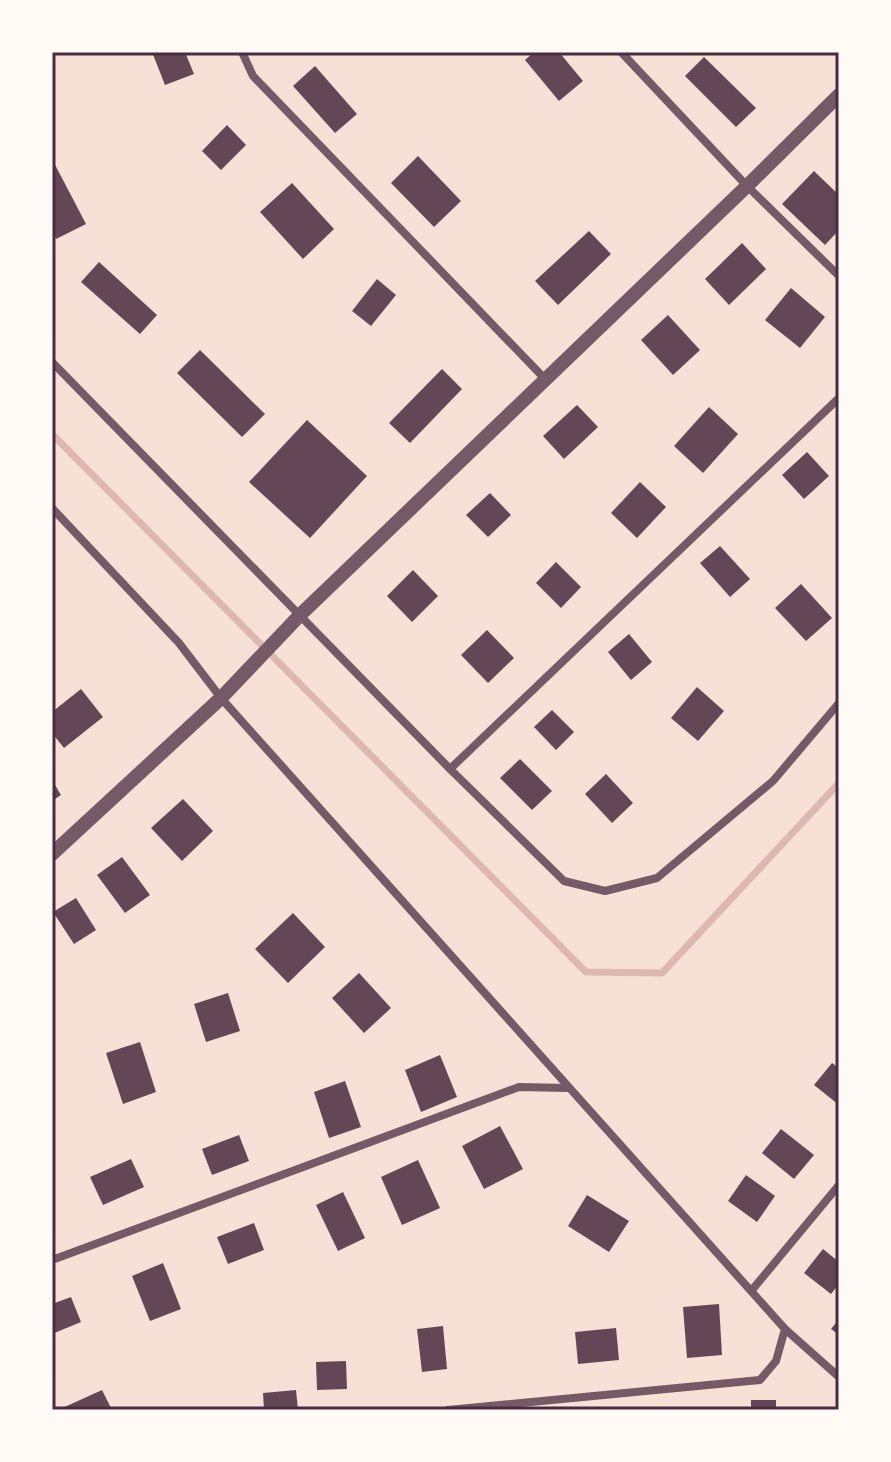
<svg xmlns="http://www.w3.org/2000/svg" width="891" height="1462" font-family="'Playfair Display',serif">
  <style>
    .lines { fill: none; stroke-linecap: round; stroke-linejoin: round }
    .stream { stroke: #dcb8b0; stroke-width: 7 }
    .building { fill: #644757 }
    .minor { stroke: #755966; stroke-width: 8 }
    .tertiary { stroke: #755966; stroke-width: 14 }
    .neatline { fill: none; stroke: #4a2c40; stroke-width: 3 }
  </style>
  <rect width="100%" height="100%" fill="#f7e1d7"/>
  <g class="lines">
    <!-- stream -->
    <polyline class="stream" points="52,434 586,972 662,973 839,783"/>
  </g>
  <!-- building -->
  <g class="building">
    <polygon points="152,52 185,52 194,74 165,85"/>
    <polygon points="534,52 559,52 583,81 559,101 525,60"/>
    <polygon points="704,57 756,108 736,127 685,76"/>
    <polygon points="315,66 357,114 335,133 293,86"/>
    <polygon points="227,125 246,145 221,170 202,151"/>
    <polygon points="418,156 461,201 434,227 391,183"/>
    <polygon points="52,159 86,224 56,239 52,231"/>
    <polygon points="814,171 839,195 839,230 825,245 782,204"/>
    <polygon points="292,183 334,229 303,259 260,212"/>
    <polygon points="589,231 611,254 558,305 535,281"/>
    <polygon points="742,243 766,269 729,305 705,279"/>
    <polygon points="99,262 157,315 140,334 81,282"/>
    <polygon points="377,279 396,295 371,326 352,311"/>
    <polygon points="791,288 825,317 800,348 765,320"/>
    <polygon points="668,315 700,350 673,375 641,340"/>
    <polygon points="200,350 265,414 242,437 177,373"/>
    <polygon points="442,369 462,389 410,443 389,423"/>
    <polygon points="577,405 598,427 564,459 543,436"/>
    <polygon points="709,407 738,434 703,473 674,446"/>
    <polygon points="307,420 367,476 310,538 249,482"/>
    <polygon points="807,452 829,476 804,499 782,475"/>
    <polygon points="640,482 666,507 637,538 611,513"/>
    <polygon points="490,493 511,515 488,537 466,515"/>
    <polygon points="720,546 750,579 730,597 700,563"/>
    <polygon points="556,562 581,587 561,608 536,583"/>
    <polygon points="413,570 438,596 412,622 387,596"/>
    <polygon points="801,584 832,618 806,641 775,608"/>
    <polygon points="487,630 514,658 488,683 461,655"/>
    <polygon points="629,634 652,662 631,680 608,652"/>
    <polygon points="697,687 724,711 698,741 671,718"/>
    <polygon points="81,689 103,717 64,748 52,733 52,712"/>
    <polygon points="552,710 574,732 556,750 534,727"/>
    <polygon points="520,759 552,791 532,810 500,778"/>
    <polygon points="606,774 633,803 612,823 585,794"/>
    <polygon points="52,780 61,795 52,801"/>
    <polygon points="183,799 213,831 182,861 151,828"/>
    <polygon points="122,857 150,895 125,913 97,875"/>
    <polygon points="76,898 96,930 74,944 53,912"/>
    <polygon points="293,913 325,947 288,983 255,949"/>
    <polygon points="359,973 391,1008 364,1033 332,998"/>
    <polygon points="228,993 240,1031 206,1042 194,1004"/>
    <polygon points="140,1042 156,1092 123,1104 106,1053"/>
    <polygon points="440,1055 457,1097 421,1112 405,1070"/>
    <polygon points="832,1063 839,1068 839,1105 814,1085"/>
    <polygon points="345,1081 361,1127 329,1138 314,1092"/>
    <polygon points="500,1126 523,1169 484,1189 462,1146"/>
    <polygon points="781,1129 814,1155 794,1179 762,1153"/>
    <polygon points="239,1135 249,1161 212,1175 202,1149"/>
    <polygon points="131,1159 144,1187 103,1205 90,1177"/>
    <polygon points="418,1160 440,1208 402,1225 381,1177"/>
    <polygon points="746,1175 775,1196 757,1222 728,1201"/>
    <polygon points="343,1192 365,1238 338,1251 316,1205"/>
    <polygon points="587,1195 629,1221 609,1252 568,1226"/>
    <polygon points="254,1223 264,1250 228,1264 217,1237"/>
    <polygon points="823,1249 839,1262 839,1284 831,1294 804,1273"/>
    <polygon points="163,1263 181,1309 150,1321 132,1276"/>
    <polygon points="71,1297 81,1322 52,1334 52,1304"/>
    <polygon points="719,1304 722,1355 687,1358 683,1307"/>
    <polygon points="839,1319 839,1335 831,1329"/>
    <polygon points="443,1326 447,1369 422,1372 417,1329"/>
    <polygon points="616,1328 619,1360 578,1364 575,1332"/>
    <polygon points="346,1361 347,1389 317,1390 316,1362"/>
    <polygon points="102,1390 112,1410 58,1410"/>
    <polygon points="296,1390 298,1410 264,1410 263,1393"/>
    <rect x="751" y="1400" width="25" height="10"/>
  </g>
  <g class="lines">
    <!-- minor -->
    <g class="minor">
      <polyline points="242,52 253,76 545,379"/>
      <polyline points="621,52 747,186 839,276"/>
      <polyline points="52,362 450,769 564,881 605,891 657,878 773,781 839,703"/>
      <polyline points="52,508 179,643 221,698 785,1329 776,1361 760,1380 448,1410"/>
      <polyline points="450,769 839,398"/>
      <polyline points="52,1260 519,1087 567,1088"/>
      <polyline points="752,1290 839,1185"/>
      <polyline points="785,1329 839,1377"/>
    </g>
    <!-- tertiary -->
    <polyline class="tertiary" points="52,854 221,698 300,615 747,186 839,95"/>
  </g>
  <!-- border -->
  <rect width="891" height="1462" fill="none" stroke="#fffaf5" stroke-width="108"/>
  <rect x="54" y="54" width="783" height="1354" class="neatline"/>
</svg>
